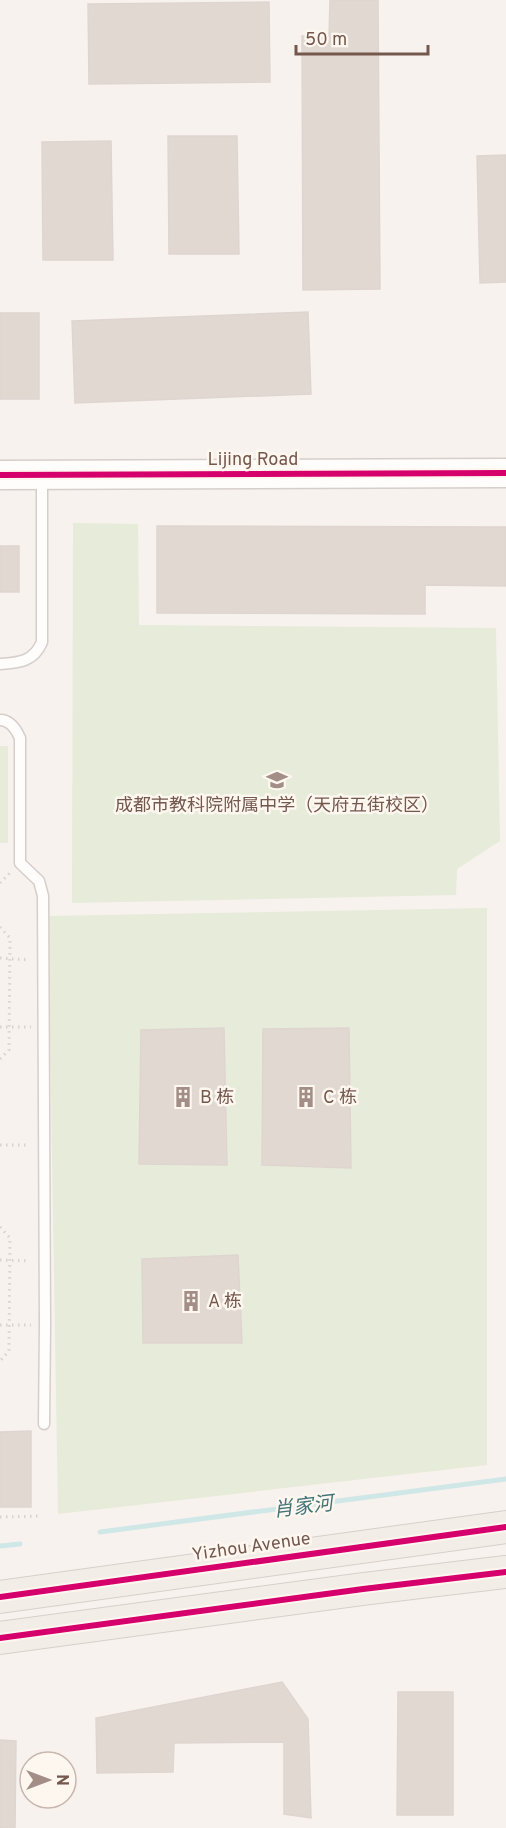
<svg xmlns="http://www.w3.org/2000/svg" width="506" height="1828" font-family="Overpass,'Noto Sans SC',sans-serif">
  <style>
    .green { fill: #e6ecd9 }
    .lines { fill: none; stroke-linecap: round; stroke-linejoin: round }
    .stream { stroke: #d0e7e7; stroke-width: 5 }
    .building { fill: #e1d8d2; stroke: #dfd5d0; stroke-width: 1.5 }
    .lane-casing { stroke: #d6ceca; stroke-width: 13 }
    .secondary-casing { stroke: #d6ceca; stroke-width: 31 }
    .primary-casing { stroke: #d8cfcb; stroke-width: 34 }
    .path { stroke: #dad2cf; stroke-width: 3; stroke-dasharray: 1.5 4.5; stroke-linecap: butt }
    .lane { stroke: #fefdfc; stroke-width: 10 }
    .secondary { stroke: #fefdfc; stroke-width: 28 }
    .primary { stroke: #f2ede7; stroke-width: 32 }
    .cycleway-casing { stroke: #fef7f0; stroke-width: 10 }
    .cycleway { stroke: #d6006c; stroke-width: 6 }
    .labels { text-anchor: middle; stroke-width: 5; stroke-linejoin: round; paint-order: stroke }
    .street-label { font-size: 18px; fill: #74584e; stroke: #fef7f0 }
    .poi-label { font-size: 18px; fill: #74584e; stroke: #fef7f0; text-anchor: start }
    .water-label { font-size: 20px; font-style: italic; fill: #427578; stroke: #fef7f0 }
  </style>
  <rect width="100%" height="100%" fill="#f7f2ed"/>
  <!-- green -->
  <g class="green">
    <polygon points="73,523 138,524 139,625 496,628 500,841 457,869 456,895 72,903"/>
    <rect x="0" y="746" width="8" height="97"/>
    <polygon points="487,908 487,1465 58,1514 48,916"/>
  </g>
  <g class="lines">
    <!-- stream -->
    <g class="stream">
      <polyline points="100,1532 506,1479"/>
      <polyline points="0,1546 20,1544"/>
    </g>
  </g>
  <!-- building -->
  <g class="building">
    <polygon points="330,0 378,0 380,289 303,290 302,36 329,36"/>
    <polygon points="269,2 270,82 89,84 88,4"/>
    <polygon points="168,136 237,136 239,254 169,254"/>
    <polygon points="111,141 113,260 43,260 42,142"/>
    <polygon points="506,155 506,282 480,283 477,156"/>
    <polygon points="308,312 311,394 75,403 72,321"/>
    <rect x="0" y="313" width="39" height="86"/>
    <polygon points="157,526 506,527 506,586 425,585 425,614 157,613"/>
    <rect x="0" y="546" width="19" height="46"/>
    <polygon points="224,1028 227,1165 139,1164 141,1030"/>
    <polygon points="349,1028 351,1168 262,1165 263,1029"/>
    <polygon points="238,1255 242,1343 143,1343 142,1259"/>
    <polygon points="31,1431 31,1507 0,1507 0,1432"/>
    <polygon points="282,1682 308,1719 311,1818 284,1814 284,1742 174,1743 173,1772 97,1773 96,1718"/>
    <polygon points="398,1692 453,1692 453,1815 397,1815"/>
    <polygon points="0,1740 16,1741 15,1828 0,1828"/>
  </g>
  <g class="lines">
    <defs>
      <g id="lane">
        <path d="M0 664C20 663 34 661 42 642V475"/>
        <path d="M0 720C10 720 16 729 20 738V863L39 881 43 896 45 1325 44 1424"/>
      </g>
      <polyline id="secondary" points="0,475 506,473"/>
      <g id="primary">
        <polyline points="0,1597 506,1527"/>
        <polyline points="0,1638 363,1589 506,1572"/>
      </g>
    </defs>
    <!-- lane casing -->
    <use href="#lane" class="lane-casing"/>
    <!-- secondary casing -->
    <use href="#secondary" class="secondary-casing"/>
    <!-- primary casing -->
    <use href="#primary" class="primary-casing"/>
    <!-- path -->
    <g class="path">
      <polyline points="0,883 10,873"/>
      <polyline points="0,927 10,938 9,1050 0,1059"/>
      <polyline points="0,958 30,960"/>
      <polyline points="0,1027 31,1027"/>
      <polyline points="0,1145 30,1145"/>
      <polyline points="0,1227 10,1238 9,1351 0,1361"/>
      <polyline points="0,1260 30,1261"/>
      <polyline points="0,1325 31,1325"/>
      <polyline points="0,1517 41,1516"/>
    </g>
    <!-- lane -->
    <use href="#lane" class="lane"/>
    <!-- secondary -->
    <use href="#secondary" class="secondary"/>
    <!-- primary -->
    <use href="#primary" class="primary"/>
    <defs>
      <g id="cycleway">
        <polyline points="0,475 506,473"/>
        <polyline points="0,1597 506,1527"/>
        <polyline points="0,1638 363,1589 506,1572"/>
      </g>
    </defs>
    <!-- cycleway casing -->
    <use href="#cycleway" class="cycleway-casing"/>
    <!-- cycleway -->
    <use href="#cycleway" class="cycleway"/>
  </g>
  <!-- icons -->
  <defs>
    <symbol id="school-bare" viewBox="-9 -9 18 18"><path d="M0-5L7-2L0 1L-7-2ZM-4 1L0 2.5L4 1V4Q0 6-4 4Z" fill="#a28e86" stroke="#fef7f0" stroke-width="2.5" paint-order="stroke"/></symbol>
    <symbol id="building-bare" viewBox="-9 -9 18 18"><path d="M-4-6H4V6H1V3H-1V6H-4ZM-2.5-4.3h1.7v1.8h-1.7ZM.8-4.3h1.7v1.8H.8ZM-2.5-1h1.7V.8h-1.7ZM.8-1h1.7V.8H.8Z" fill="#a28e86" stroke="#fef7f0" stroke-width="2.5" paint-order="stroke"/></symbol>
  </defs>
  <g fill-rule="evenodd">
    <use href="#school-bare" x="262" y="765" width="30" height="30"/>
    <use href="#building-bare" x="168" y="1082" width="30" height="30"/>
    <use href="#building-bare" x="291" y="1082" width="30" height="30"/>
    <use href="#building-bare" x="176" y="1286" width="30" height="30"/>
  </g>
  <g class="labels">
    <!-- street labels -->
    <g class="street-label">
      <text x="253" y="465">Lijing Road</text>
      <text transform="translate(251 1546) rotate(-8)" y="6">Yizhou Avenue</text>
    </g>
    <!-- poi labels -->
    <g class="poi-label">
      <text x="277" y="811" text-anchor="middle">成都市教科院附属中学（天府五街校区）</text>
      <text x="200" y="1103">B 栋</text>
      <text x="323" y="1103">C 栋</text>
      <text x="208" y="1307">A 栋</text>
    </g>
    <!-- water labels -->
    <g class="water-label">
      <text transform="translate(303 1506) rotate(-7)" y="7">肖家河</text>
    </g>
  </g>
  <!-- north arrow -->
  <g transform="translate(48 1780) rotate(90)"><circle r="28" fill="#fef7f0" stroke="#c7b7af" stroke-width="1.5"/>
  <path d="M0-4.5L10 22L0 15L-10 22Z" fill="#a28e86"/>
  <text y="-9" font-size="16" font-weight="bold" text-anchor="middle" fill="#74584e">N</text>
  </g>
  <!-- scale -->
  <path d="M296 45v9h132v-9" fill="none" stroke="#74584e" stroke-width="3"/>
  <text x="305" y="45" font-size="18" fill="#74584e" stroke="#fef7f0" stroke-width="4.5" paint-order="stroke">50 m</text>
</svg>
